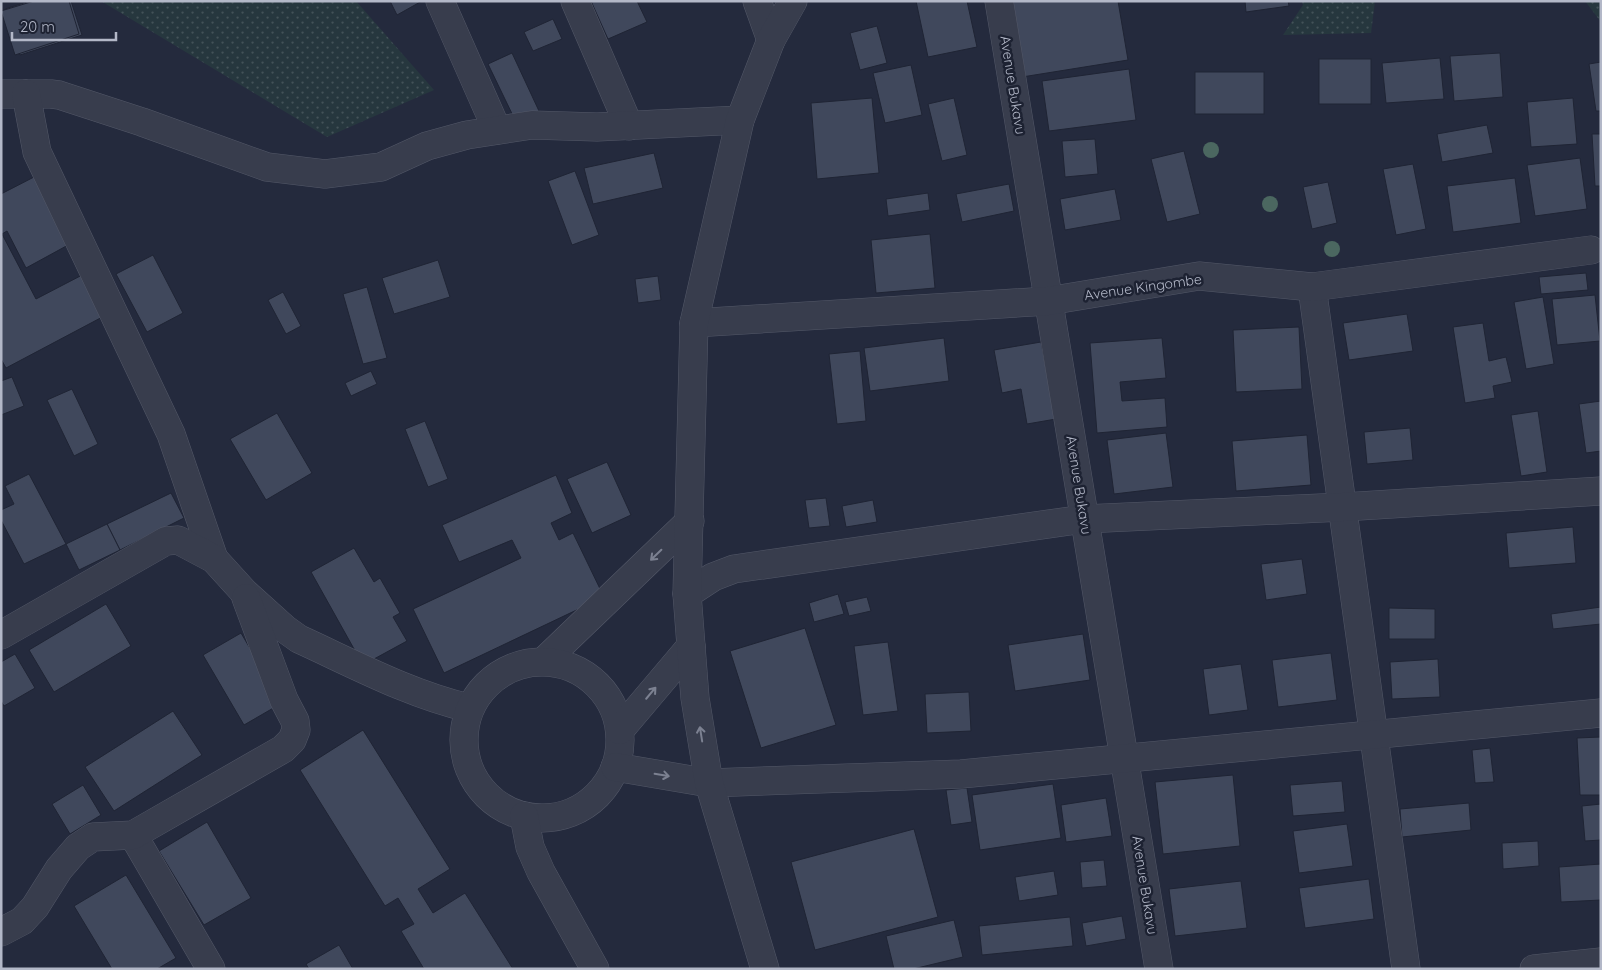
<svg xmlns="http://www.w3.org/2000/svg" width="1602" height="970" font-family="Quicksand,sans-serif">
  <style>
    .grass { fill: url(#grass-dots) }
    .building { fill: #40485c; stroke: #1f2434 }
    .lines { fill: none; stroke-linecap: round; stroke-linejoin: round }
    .minor-casing { stroke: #535868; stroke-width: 29 }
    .minor { stroke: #383d4d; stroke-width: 28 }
    .tree { fill: #4b6760 }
    .oneway { stroke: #7c8191 }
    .labels { text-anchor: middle; stroke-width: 5; stroke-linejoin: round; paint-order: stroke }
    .street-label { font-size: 14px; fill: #b3b8c8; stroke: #1d2232 }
  </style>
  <defs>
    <pattern id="grass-dots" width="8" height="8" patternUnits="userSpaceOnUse" patternTransform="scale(1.25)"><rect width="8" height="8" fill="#26373e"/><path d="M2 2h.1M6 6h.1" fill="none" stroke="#435258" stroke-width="1.8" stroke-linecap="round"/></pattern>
  </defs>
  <rect width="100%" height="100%" fill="#242a3d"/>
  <!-- grass -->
  <g class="grass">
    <polygon points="101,1 356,1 434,90 327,137"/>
    <polygon points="1302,1 1375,1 1371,33 1283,35 1303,5"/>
    <polygon points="1585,1 1601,1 1601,22"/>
  </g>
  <!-- building -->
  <g class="building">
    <polygon points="30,1 71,1 82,35 20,55 5,9"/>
    <polygon points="34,1 69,1 79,34 15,55 1,11"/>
    <polygon points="390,1 422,1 397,15"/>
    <polygon points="591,1 637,1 647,22 608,39"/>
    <polygon points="916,1 967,1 977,47 928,57"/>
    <polygon points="1010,1 1118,1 1128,60 1022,77"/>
    <polygon points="1245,1 1288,1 1289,6 1246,12"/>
    <polygon points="553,19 562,39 533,51 524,32"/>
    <polygon points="877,26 887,63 860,70 850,33"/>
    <polygon points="512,53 539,111 516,122 488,64"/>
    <polygon points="1500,53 1503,97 1454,101 1450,56"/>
    <polygon points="1440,58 1444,99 1386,103 1382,63"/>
    <rect x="1319" y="59" width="52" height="45"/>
    <polygon points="1601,62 1601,111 1596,111 1589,64"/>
    <polygon points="911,65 922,115 885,123 873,73"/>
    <polygon points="1129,69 1136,120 1049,131 1042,81"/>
    <rect x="1195" y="72" width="69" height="42"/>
    <polygon points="872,98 879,173 817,179 811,103"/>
    <polygon points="954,98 967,155 942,161 928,104"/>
    <polygon points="1573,98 1577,144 1531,147 1527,102"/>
    <polygon points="1487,125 1493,153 1442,162 1437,134"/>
    <polygon points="1592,134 1601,134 1601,186 1595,186"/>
    <polygon points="1095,139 1098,174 1065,177 1062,141"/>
    <polygon points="1184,151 1200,214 1167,222 1151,159"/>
    <polygon points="654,153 663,188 593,204 584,168"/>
    <polygon points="1580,158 1587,209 1535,216 1527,165"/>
    <polygon points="1413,164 1426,229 1396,235 1383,169"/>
    <polygon points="575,171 599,235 572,245 548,181"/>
    <polygon points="34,177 70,244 26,268 7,231 2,234 36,299 86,273 108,314 6,368 1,359 1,194"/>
    <polygon points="1515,178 1521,223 1453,232 1447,186"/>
    <polygon points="1328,182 1337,223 1312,229 1303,187"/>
    <polygon points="1009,184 1014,211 962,222 956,194"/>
    <polygon points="1115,189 1121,220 1065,230 1060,199"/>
    <polygon points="928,193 930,210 888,216 886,199"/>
    <polygon points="930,234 935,288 876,293 871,240"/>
    <polygon points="153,255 183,313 147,332 116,274"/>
    <polygon points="438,260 450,297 394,314 382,278"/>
    <polygon points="1586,273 1588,290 1541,294 1539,277"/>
    <polygon points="658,276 661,300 638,303 635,279"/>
    <polygon points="367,287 387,358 363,364 343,294"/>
    <polygon points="283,292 301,326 286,334 268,300"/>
    <polygon points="1595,295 1600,341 1557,345 1552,299"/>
    <polygon points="1543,297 1554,364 1526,369 1514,302"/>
    <polygon points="1407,314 1413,351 1349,360 1343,323"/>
    <polygon points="1483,323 1489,361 1506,357 1512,382 1493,386 1495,398 1465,403 1453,327"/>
    <polygon points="1299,327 1302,389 1236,392 1233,330"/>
    <polygon points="944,338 949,381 870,391 864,348"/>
    <polygon points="1162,338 1166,378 1120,382 1122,401 1165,398 1167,427 1097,433 1090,343"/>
    <polygon points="1041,342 1056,419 1027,424 1021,389 1002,393 994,350"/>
    <polygon points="860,351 866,421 837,424 829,354"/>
    <polygon points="371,371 377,384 351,396 345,383"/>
    <polygon points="12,377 24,406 1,415 1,381"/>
    <polygon points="72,389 98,444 74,456 47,400"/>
    <polygon points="1601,401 1601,451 1586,453 1579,404"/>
    <polygon points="1538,411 1547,472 1521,476 1511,415"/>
    <polygon points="277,413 312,473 266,500 230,439"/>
    <polygon points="425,421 448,479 428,487 405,429"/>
    <polygon points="1410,428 1413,460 1367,464 1364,432"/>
    <polygon points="1166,433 1173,487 1114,494 1107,440"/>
    <polygon points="1307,435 1311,485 1236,491 1232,441"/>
    <polygon points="607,462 631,515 592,533 567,479"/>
    <polygon points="29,474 66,544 24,564 1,520 1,510 14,504 5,486"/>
    <polygon points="556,475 572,513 551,523 559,540 573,533 604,597 444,673 413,609 521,558 512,540 459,562 442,525"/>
    <polygon points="171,493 184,518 120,550 107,524"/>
    <polygon points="826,498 830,526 809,528 805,500"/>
    <polygon points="873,500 877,522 846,527 842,506"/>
    <polygon points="107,524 120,550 79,570 66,544"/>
    <polygon points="1573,527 1576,563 1509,568 1506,533"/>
    <polygon points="354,548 374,582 380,578 400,613 393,617 407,641 363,665 311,572"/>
    <polygon points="1302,559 1307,594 1266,600 1261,564"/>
    <polygon points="838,594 844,614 814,622 809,603"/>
    <polygon points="867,597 871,611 849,616 845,602"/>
    <polygon points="106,604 131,646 54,692 29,650"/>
    <polygon points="1601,607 1601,624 1553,629 1551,614"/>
    <polygon points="1389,608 1435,609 1435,639 1389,639"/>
    <polygon points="805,628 836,725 761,748 730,651"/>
    <polygon points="241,633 282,703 244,725 203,655"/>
    <polygon points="1083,634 1090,680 1015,691 1008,645"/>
    <polygon points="888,642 898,711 863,715 854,646"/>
    <polygon points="1331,653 1337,700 1278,707 1272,660"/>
    <polygon points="15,654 35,688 4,706 1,701 1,662"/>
    <polygon points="1438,659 1440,697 1392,699 1390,662"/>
    <polygon points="1241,664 1248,710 1209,715 1203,669"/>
    <polygon points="969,692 971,731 927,733 925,694"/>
    <polygon points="173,711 202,755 114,811 85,767"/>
    <polygon points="363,730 450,869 418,889 433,913 465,893 513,969 424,969 401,931 414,924 398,898 385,906 300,770"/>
    <polygon points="1601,737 1601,795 1580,795 1577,738"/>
    <polygon points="1490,748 1494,782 1475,783 1472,750"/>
    <polygon points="1233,775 1240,846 1163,854 1155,782"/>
    <polygon points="1342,781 1345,812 1293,816 1290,785"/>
    <polygon points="1053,784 1061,838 980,850 972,795"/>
    <polygon points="83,785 101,815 70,834 52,804"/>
    <polygon points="967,788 972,822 951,825 946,790"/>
    <polygon points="1106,798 1112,836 1066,842 1061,805"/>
    <polygon points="1469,803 1471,830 1402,837 1400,809"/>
    <polygon points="1601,804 1601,840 1585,841 1582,806"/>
    <polygon points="207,822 251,898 204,925 159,851"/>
    <polygon points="1347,824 1353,866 1299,873 1293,831"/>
    <polygon points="914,829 938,917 815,950 791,862"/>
    <polygon points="1538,841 1539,866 1503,869 1502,843"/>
    <polygon points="1104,860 1107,886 1082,888 1080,862"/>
    <polygon points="1601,864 1601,900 1561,902 1559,867"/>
    <polygon points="1054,871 1058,895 1019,901 1015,877"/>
    <polygon points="126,875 176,958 157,969 112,969 74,906"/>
    <polygon points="1369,879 1374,919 1305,928 1299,888"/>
    <polygon points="1241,881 1247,928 1175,936 1169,889"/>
    <polygon points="1122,916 1126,939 1086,946 1082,923"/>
    <polygon points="1070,917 1073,946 982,955 979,926"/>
    <polygon points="954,920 963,957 913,969 894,969 886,936"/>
    <polygon points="339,945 353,969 309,969 306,964"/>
  </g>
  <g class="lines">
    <defs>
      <g id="minor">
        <polyline points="440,1 497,130"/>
        <polyline points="575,1 629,126"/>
        <polyline points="757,1 771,40"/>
        <polyline points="999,1 1159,969"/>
        <polyline points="1,94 51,94 59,95 142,122 267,167 325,174 381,167 427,146 467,135 532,125 597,127 740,120"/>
        <polyline points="26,94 37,152 171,434 214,559"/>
        <polyline points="1312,287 1406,969"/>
        <polyline points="694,323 1048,301 1199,276 1312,287 1591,250"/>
        <polyline points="687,594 713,577 734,569 1084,519 1343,507 1601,491"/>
        <path d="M1 635 166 541 178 540 214 559 244 592 285 629 299 639C354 664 409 694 469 708"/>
        <polyline points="544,661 690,521"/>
        <circle cx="542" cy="740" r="78"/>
        <polyline points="620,730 691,646"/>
        <polyline points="615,767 709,783 961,774 1601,713"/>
        <polyline points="524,816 530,847 541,872 595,969"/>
        <polyline points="133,835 211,969"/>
        <polyline points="1,932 22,921 35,907 59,869 78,847 93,837 133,835 283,749 292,740 296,730 295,721 284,700 246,598"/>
        <polyline points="765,969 709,783 695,698 687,594 694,323 740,120 771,40 793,1"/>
        <polyline points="1534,969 1601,962"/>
      </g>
    </defs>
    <!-- minor casing -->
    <use href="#minor" class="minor-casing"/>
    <!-- minor -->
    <use href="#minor" class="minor"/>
  </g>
  <!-- trees -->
  <g class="tree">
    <circle cx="1211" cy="150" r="8"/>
    <circle cx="1270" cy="204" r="8"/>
    <circle cx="1332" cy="249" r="8"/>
  </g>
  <!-- one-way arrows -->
  <defs><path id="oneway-shaft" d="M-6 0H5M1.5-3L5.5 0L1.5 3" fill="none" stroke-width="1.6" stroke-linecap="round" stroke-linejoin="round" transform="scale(1.25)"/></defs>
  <g class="oneway">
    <use href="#oneway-shaft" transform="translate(656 555) rotate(136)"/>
    <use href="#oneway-shaft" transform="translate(651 693) rotate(-50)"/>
    <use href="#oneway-shaft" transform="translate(701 734) rotate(-99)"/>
    <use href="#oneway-shaft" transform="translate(662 775) rotate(9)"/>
  </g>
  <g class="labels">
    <!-- street labels -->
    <g class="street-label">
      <text transform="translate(1013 85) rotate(81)" y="5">Avenue Bukavu</text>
      <text transform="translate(1143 287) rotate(-8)" y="5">Avenue Kingombe</text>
      <text transform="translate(1079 485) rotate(81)" y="5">Avenue Bukavu</text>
      <text transform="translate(1145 885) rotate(81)" y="5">Avenue Bukavu</text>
    </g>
  </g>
  <!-- border -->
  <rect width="1602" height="970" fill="none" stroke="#b3b8c8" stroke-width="5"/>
  <!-- scale -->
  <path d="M12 32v8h104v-8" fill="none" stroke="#b3b8c8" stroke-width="2.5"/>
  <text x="20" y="32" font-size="15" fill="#b3b8c8" stroke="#1d2232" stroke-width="4" paint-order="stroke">20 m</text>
</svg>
